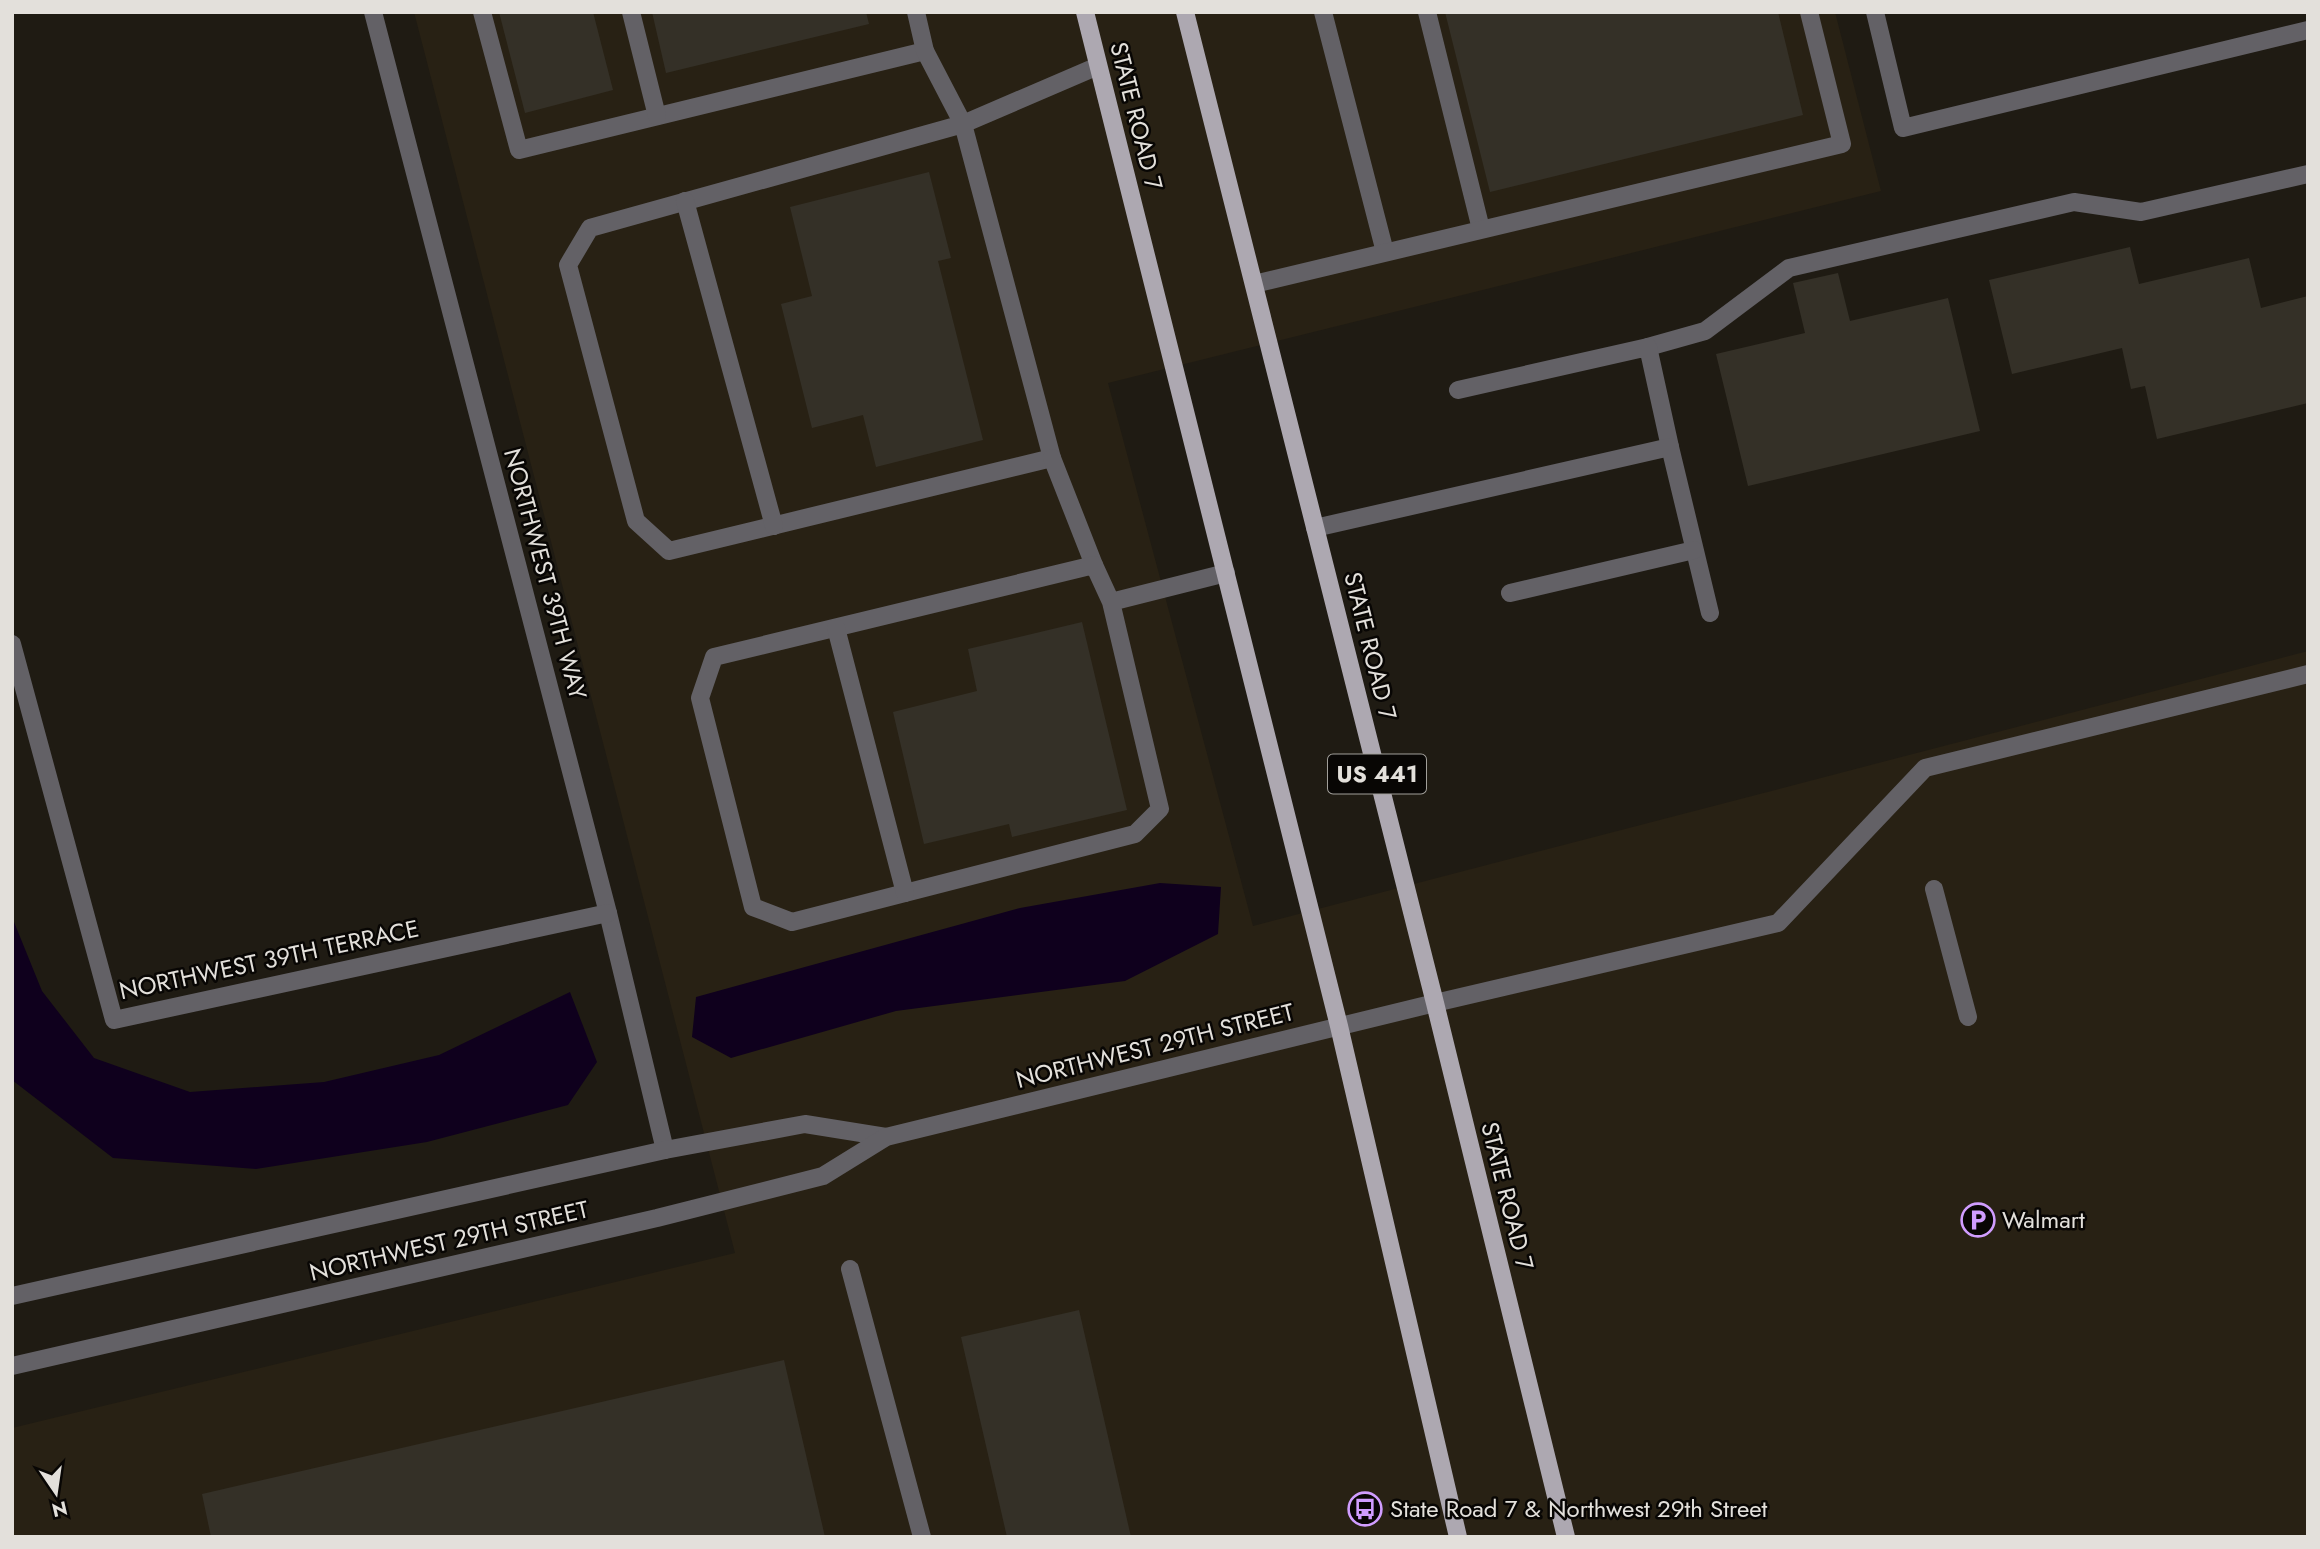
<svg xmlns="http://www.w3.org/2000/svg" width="2320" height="1549" font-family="Jost,sans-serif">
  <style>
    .built { fill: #282114 }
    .water { fill: #0f001d }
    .building { fill: #343027 }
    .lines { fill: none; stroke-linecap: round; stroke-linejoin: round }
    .lane { stroke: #636166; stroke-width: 18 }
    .street { stroke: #636166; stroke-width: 18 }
    .primary { stroke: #ada8b1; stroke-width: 18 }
    .labels { text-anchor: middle; stroke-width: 5; stroke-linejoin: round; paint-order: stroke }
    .shield { fill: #080604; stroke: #a19f9a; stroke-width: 2 }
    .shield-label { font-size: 23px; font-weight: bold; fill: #e3e0db }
    .street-label { font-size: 24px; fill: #e3e0db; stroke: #080604 }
    .poi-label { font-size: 24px; fill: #e3e0db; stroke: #080604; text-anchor: start }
  </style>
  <rect width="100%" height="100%" fill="#1f1b13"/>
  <!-- built -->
  <polygon class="built" points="414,12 1835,12 1881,191 1108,383 1253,926 2308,651 2308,1537 12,1537 12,1428 735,1253"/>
  <!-- water -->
  <g class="water">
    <polygon points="1160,883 1221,887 1218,934 1125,981 896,1011 731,1058 692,1037 696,997 1020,908"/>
    <polygon points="12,917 42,991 94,1058 190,1092 324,1082 439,1055 570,992 597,1062 568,1105 427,1142 256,1169 113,1158 12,1080"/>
  </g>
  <!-- building -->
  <g class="building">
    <polygon points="499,12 593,12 613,90 525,113"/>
    <polygon points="652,12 866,12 869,24 666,73"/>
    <polygon points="1445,12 1778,12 1803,115 1490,192"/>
    <polygon points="929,172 951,258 938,261 983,440 876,467 863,415 812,428 781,304 812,296 790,207"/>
    <polygon points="2130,247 2139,284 2249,258 2261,308 2308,296 2308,403 2157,439 2145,386 2131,389 2122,348 2012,374 1989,280"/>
    <polygon points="1838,273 1850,321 1948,298 1980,431 1748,486 1716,354 1805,333 1793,283"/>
    <polygon points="1082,622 1127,810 1012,837 1009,824 924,844 893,712 977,691 968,649"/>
    <polygon points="1079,1310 1131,1537 1007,1537 961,1337"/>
    <polygon points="784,1360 825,1537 211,1537 202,1494"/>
  </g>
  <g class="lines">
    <!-- lane -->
    <g class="lane">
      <polyline points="482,12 519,150 925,51"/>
      <polyline points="631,12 657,116"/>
      <polyline points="916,12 925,51 963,124 590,228 568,265 636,521 669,551 1052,458 963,124 1098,66"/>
      <polyline points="1323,12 1385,252"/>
      <polyline points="1427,12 1481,229"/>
      <polyline points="1875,12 1903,128 2308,30"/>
      <polyline points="685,201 774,526"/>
      <polyline points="1254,284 1842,144 1809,12"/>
      <polyline points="1648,347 1705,331 1789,268 2074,202 2141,212 2308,174"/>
      <polyline points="1458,390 1648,347 1670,447"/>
      <polyline points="1052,458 1094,565"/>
      <polyline points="1315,528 1670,447 1710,613"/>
      <polyline points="1510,593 1694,550"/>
      <polyline points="1111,602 1094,565 714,657 700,698 753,907 792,922 1135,834 1160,809 1111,602 1226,573"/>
      <polyline points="836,628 905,893"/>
      <polyline points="1934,889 1968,1017"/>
      <polyline points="1435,1003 1778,923 1925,768 2308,674"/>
      <polyline points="850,1269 922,1537"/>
    </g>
    <!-- street -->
    <g class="street">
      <polyline points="373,12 608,913 665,1150"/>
      <polyline points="12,644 114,1020 608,913"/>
      <polyline points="12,1296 665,1150 805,1124 886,1137"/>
      <polyline points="12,1366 657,1218 823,1176 886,1137 1435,1003"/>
    </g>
    <!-- primary -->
    <g class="primary">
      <polyline points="1085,12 1339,1026 1458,1537"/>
      <polyline points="1185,12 1435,1003 1566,1537"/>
    </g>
  </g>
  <!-- icons -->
  <defs>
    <symbol id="parking-ring" viewBox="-11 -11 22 22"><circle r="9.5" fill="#080604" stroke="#d09dff" stroke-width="1.5"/><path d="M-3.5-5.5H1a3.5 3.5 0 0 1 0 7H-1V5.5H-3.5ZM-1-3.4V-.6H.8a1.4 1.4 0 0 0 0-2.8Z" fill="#d09dff"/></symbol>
    <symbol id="bus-ring" viewBox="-11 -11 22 22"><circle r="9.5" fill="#080604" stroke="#d09dff" stroke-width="1.5"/><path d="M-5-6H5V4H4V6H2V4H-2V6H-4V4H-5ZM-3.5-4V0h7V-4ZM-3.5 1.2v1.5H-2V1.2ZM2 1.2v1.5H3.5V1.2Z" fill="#d09dff"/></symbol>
  </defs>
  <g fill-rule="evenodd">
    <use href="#parking-ring" x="1959" y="1201" width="38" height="38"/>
    <use href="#bus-ring" x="1346" y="1490" width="38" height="38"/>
  </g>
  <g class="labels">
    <!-- shield labels -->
    <rect class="shield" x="1328" y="754.5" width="98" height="39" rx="5"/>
    <g class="shield-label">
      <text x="1377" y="782">US 441</text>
    </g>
    <!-- street labels -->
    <g class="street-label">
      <text transform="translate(1136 116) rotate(76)" y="8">STATE ROAD 7</text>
      <text transform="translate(545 574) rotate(75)" y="8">NORTHWEST 39TH WAY</text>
      <text transform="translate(1370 646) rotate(76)" y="8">STATE ROAD 7</text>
      <text transform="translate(269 960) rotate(-12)" y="8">NORTHWEST 39TH TERRACE</text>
      <text transform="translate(1155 1046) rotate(-14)" y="8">NORTHWEST 29TH STREET</text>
      <text transform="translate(1507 1196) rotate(76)" y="8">STATE ROAD 7</text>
      <text transform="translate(449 1241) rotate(-13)" y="8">NORTHWEST 29TH STREET</text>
    </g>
    <!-- poi labels -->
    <g class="poi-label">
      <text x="2002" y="1228">Walmart</text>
      <text x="1390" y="1517">State Road 7 &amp; Northwest 29th Street</text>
    </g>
  </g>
  <!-- border -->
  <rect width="2320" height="1549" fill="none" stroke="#e3e0db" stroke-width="28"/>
  <!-- north arrow -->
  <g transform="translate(56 1493) rotate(167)" stroke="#080604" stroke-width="5" paint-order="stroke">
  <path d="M0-5L12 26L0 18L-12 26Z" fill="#e3e0db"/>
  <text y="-10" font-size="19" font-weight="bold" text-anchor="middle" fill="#e3e0db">N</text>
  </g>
</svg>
